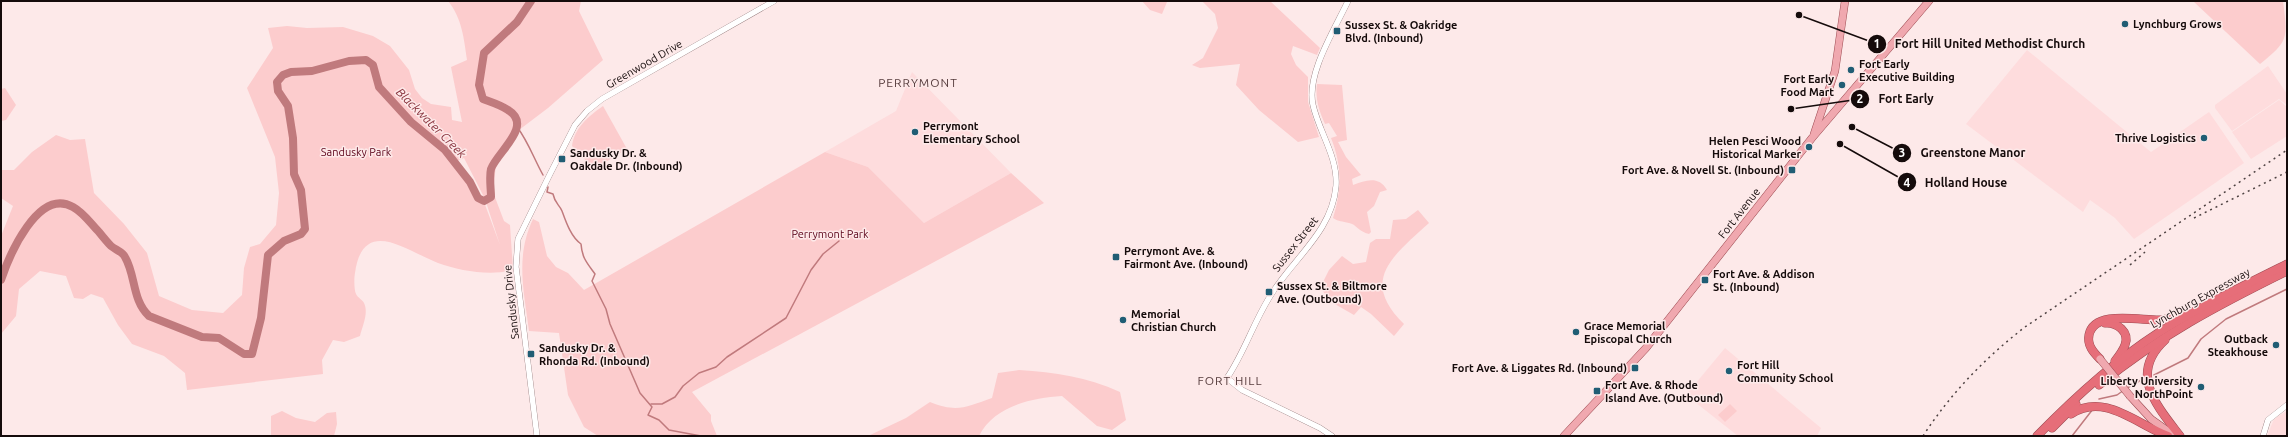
<svg xmlns="http://www.w3.org/2000/svg" width="2288" height="437" font-family="Ubuntu,sans-serif">
  <style>
    .built { fill: #fedcdd }
    .green { fill: #fccccd; fill-rule: evenodd }
    .lines { fill: none; stroke-linecap: round; stroke-linejoin: round }
    .stream { stroke: #c07a7d; stroke-width: 1.5 }
    .river { stroke: #c07a7d; stroke-width: 8 }
    .minor-casing { stroke: #85696a; stroke-width: 6 }
    .major-casing { stroke: #9d4b52; stroke-width: 8 }
    .highway-casing { stroke: #9d4b52; stroke-width: 9 }
    .minor { stroke: #fff; stroke-width: 5.5 }
    .major { stroke: #f0a8af; stroke-width: 7 }
    .highway { stroke: #e66e79; stroke-width: 8 }
    .rail { stroke: #4e4242; stroke-width: 1.5; stroke-dasharray: 2 4; stroke-linecap: butt }
    .major-bridge-casing { stroke: #9d4b52; stroke-width: 8; stroke-linecap: butt }
    .major-bridge { stroke: #f0a8af; stroke-width: 7 }
    .poi-dot { fill: #205d74; stroke: #fde9e9; stroke-width: 1.5 }
    .labels { text-anchor: middle; stroke-width: 3; stroke-linejoin: round; paint-order: stroke }
    .poi-label { font-size: 11px; font-weight: bold; fill: #150b0b; stroke: #fde9e9; text-anchor: start }
    .street-label { font-size: 11px; fill: #150b0b; stroke: #fde9e9 }
    .park-label { font-size: 11px; fill: #5b0319; stroke: #fde9e9 }
    .neighbourhood-label { font-size: 12px; letter-spacing: 1px; fill: #563c3d; stroke: #fde9e9 }
    .water-label { font-size: 12px; font-style: italic; fill: #88323c; stroke: #fde9e9 }
    .leader { fill: none; stroke: #150b0b; stroke-width: 1.5 }
    .callout-dot { fill: #150b0b; stroke: #fde9e9; stroke-width: 1.5 }
    .mark-label { font-size: 12px; text-anchor: middle; font-weight: bold; fill: #fff }
    .callout-label { font-size: 12px; text-anchor: middle; font-weight: bold; fill: #150b0b; stroke: #fde9e9; stroke-width: 3; stroke-linejoin: round; paint-order: stroke }
  </style>
  <rect width="100%" height="100%" fill="#fde9e9"/>
  <!-- built -->
  <g class="built">
    <polygon points="2027,50 2151,152 2209,112 2244,163 2134,239 2115,218 2090,200 2083,212 1966,124"/>
    <polygon points="2268,66 2287,94 2287,105 2279,99 2232,131 2215,108 2215,105"/>
    <polygon points="912,72 1011,173 924,223 868,167 825,152 896,111"/>
    <polygon points="2279,100 2287,107 2287,136 2251,159 2232,132"/>
    <polygon points="1725,348 1821,428 1817,436 1738,436 1686,395"/>
    <polygon points="2287,411 2287,436 2267,436 2274,419"/>
  </g>
  <!-- green -->
  <g class="green">
    <path d="M448 1H581L579 11 603 60 548 108 519 130 496 165 493 192 504 221 510 225 513 270C490 276 460 271 438 263 407 251 363 215 355 273 354 278 354 290 356 294 358 298 363 300 364 303 369 313 362 327 360 336L344 342 333 340 322 360 323 374 187 390 185 373 164 356 132 344 118 325 103 298 91 294 83 299 74 298 66 276 40 271 19 289 16 316 1 334V236L13 206 1 198V170H14L32 152 56 135 70 140 85 139 94 193 124 224 147 253 159 296 192 310 223 313 242 295 244 268 250 247 260 244 276 225 279 193 275 157 247 88 273 48 268 28 287 26 307 28 343 27 373 36 390 46 409 70 415 89 422 98 431 104 451 107 452 120 462 122 451 67 467 60C464 39 462 18 448 1ZM464 158 485 199 500 245 484 202 475 193 455 162Z"/>
    <polygon points="1142,1 1170,1 1167,2 1162,14 1150,10"/>
    <polygon points="1202,1 1270,1 1320,48 1317,55 1293,46 1291,54 1296,65 1308,77 1308,102 1319,137 1298,142 1259,110 1236,85 1240,64 1200,68 1192,65 1203,58 1218,28 1215,14"/>
    <path d="M2193 1H2283C2288 40 2288 41 2260 64Z"/>
    <path d="M1317 84 1342 85 1347 140 1338 142 1346 157 1361 175 1352 179 1353 185C1366 180 1379 176 1387 190L1380 192 1374 206 1367 212 1371 232 1369 234C1359 232 1356 224 1349 223 1342 221 1339 222 1333 218 1342 190 1342 165 1331 138L1337 136 1329 123 1325 124C1319 111 1315 98 1317 84Z"/>
    <polygon points="5,88 16,105 6,120 1,121 1,89"/>
    <path d="M603 106 627 149 594 169 572 146C574 128 589 116 603 106Z"/>
    <path d="M825 152 868 167 924 223 1011 173 1044 203 692 392 711 415V421L717 436H598L584 427 568 395 559 333 529 331C524 291 515 257 533 219L539 222 547 256 556 267 568 273 584 290Z"/>
    <path d="M1418 210 1429 223C1393 256 1359 280 1404 324L1394 336 1371 314 1361 307 1354 315 1333 303 1320 288 1329 270 1342 256 1353 264 1366 262 1370 243 1376 239H1390L1393 220 1406 219Z"/>
    <path d="M1019 370C1055 372 1087 377 1120 392L1126 420 1112 430 1097 426 1062 396C1031 398 994 406 979 436H868L906 418 930 402C957 413 966 407 992 398L998 373Z"/>
    <polygon points="1730,404 1737,411 1725,422 1718,415"/>
    <polygon points="282,411 296,418 315,422 327,413 336,412 337,424 334,436 271,436 271,416"/>
  </g>
  <g class="lines">
    <!-- stream -->
    <g class="stream">
      <path d="M517 127C528 141 534 159 543 175"/>
      <path d="M548 187 547 192 553 194C555 204 559 204 562 211 566 222 571 237 581 244 582 258 587 263 595 274L592 281 606 309 610 324 640 393 652 407 648 415 659 420 669 430 701 436"/>
      <polyline points="2154,375 2188,358 2201,339 2226,319 2287,289"/>
      <polyline points="2127,388 2143,379"/>
      <polyline points="2099,399 2117,395 2124,390"/>
      <polyline points="651,404 662,404 675,397 683,386 699,373 716,367 727,357 786,318 811,270 823,254 839,241"/>
      <polyline points="2072,436 2093,409"/>
    </g>
    <!-- river -->
    <path class="river" d="M1 280C9 256 38 187 73 207 84 213 91 224 99 232 103 237 107 242 111 246 116 250 123 252 125 257 136 276 132 300 149 316L202 337 219 338 244 354H252L261 318 268 255 284 241 301 234 305 229 301 190 294 174 293 138 288 106 278 91 277 82 283 75 291 72 312 71 349 61 366 60 373 65 379 87 411 122 445 150 470 182 478 198 484 201 491 197C491 189 489 177 491 169 497 152 534 126 508 110 501 105 491 102 483 99L479 85 484 53 517 22 531 1"/>
    <defs>
      <g id="minor">
        <polyline points="537,436 516,267 518,239 550,174 575,125 587,111 602,99 774,1"/>
        <path d="M1332 436 1320 428 1242 390 1227 378C1244 353 1253 324 1269 298 1291 260 1332 233 1336 186 1338 157 1319 132 1313 105 1306 74 1335 29 1348 1"/>
        <polyline points="2263,436 2268,420 2287,405"/>
      </g>
      <g id="major">
        <polyline points="1814,134 1835,71 1845,1"/>
        <polyline points="2130,396 2151,419 2175,436"/>
        <polyline points="1564,436 1646,348 1812,138 1929,1"/>
      </g>
      <g id="highway">
        <path d="M2105 323C2117 322 2130 332 2125 345 2123 351 2119 356 2115 361"/>
        <path d="M2165 340C2128 374 2157 406 2180 436"/>
        <path d="M2100 359C2093 352 2087 345 2089 335 2094 309 2142 321 2161 320 2169 319 2176 317 2182 315"/>
        <path d="M2099 385C2159 336 2218 305 2287 271"/>
        <path d="M2071 414C2104 392 2136 424 2168 436"/>
        <polyline points="2052,428 2076,404"/>
        <path d="M2037 436C2074 398 2113 362 2158 333 2199 307 2243 286 2287 264"/>
      </g>
    </defs>
    <!-- minor casing -->
    <use href="#minor" class="minor-casing"/>
    <!-- major casing -->
    <use href="#major" class="major-casing"/>
    <!-- highway casing -->
    <use href="#highway" class="highway-casing"/>
    <!-- minor -->
    <use href="#minor" class="minor"/>
    <!-- major -->
    <use href="#major" class="major"/>
    <!-- highway -->
    <use href="#highway" class="highway"/>
    <!-- rail -->
    <g class="rail">
      <polyline points="2194,218 2287,172"/>
      <polyline points="2130,265 2145,252"/>
      <path d="M1923 436C1951 393 1985 358 2025 327L2287 150"/>
    </g>
    <defs>
      <polyline id="major-bridge" points="2100,359 2130,396"/>
    </defs>
    <!-- major-bridge casing -->
    <use href="#major-bridge" class="major-bridge-casing"/>
    <!-- major-bridge -->
    <use href="#major-bridge" class="major-bridge"/>
  </g>
  <!-- markers -->
  <g class="poi-dot">
    <circle cx="2125" cy="24" r="4"/>
    <rect x="1333" y="27" width="8" height="8" rx="2"/>
    <circle cx="1851" cy="70" r="4"/>
    <circle cx="1842" cy="85" r="4"/>
    <circle cx="915" cy="132" r="4"/>
    <circle cx="2204" cy="138" r="4"/>
    <circle cx="1809" cy="147" r="4"/>
    <rect x="558" y="155" width="8" height="8" rx="2"/>
    <rect x="1788" y="166" width="8" height="8" rx="2"/>
    <rect x="1112" y="253" width="8" height="8" rx="2"/>
    <rect x="1701" y="276" width="8" height="8" rx="2"/>
    <rect x="1265" y="288" width="8" height="8" rx="2"/>
    <circle cx="1123" cy="320" r="4"/>
    <circle cx="1576" cy="332" r="4"/>
    <circle cx="2276" cy="345" r="4"/>
    <rect x="527" y="350" width="8" height="8" rx="2"/>
    <rect x="1631" y="364" width="8" height="8" rx="2"/>
    <circle cx="1729" cy="371" r="4"/>
    <circle cx="2201" cy="387" r="4"/>
    <rect x="1593" y="387" width="8" height="8" rx="2"/>
  </g>
  <g class="labels">
    <!-- poi labels -->
    <g class="poi-label">
      <text x="2133" y="28">Lynchburg Grows</text>
      <text x="1345" y="29">Sussex St. &amp; Oakridge<tspan x="1345" dy="13">Blvd. (Inbound)</tspan></text>
      <text x="1859" y="68">Fort Early<tspan x="1859" dy="13">Executive Building</tspan></text>
      <text x="1834" y="83" text-anchor="end">Fort Early<tspan x="1834" dy="13">Food Mart</tspan></text>
      <text x="923" y="130">Perrymont<tspan x="923" dy="13">Elementary School</tspan></text>
      <text x="2196" y="142" text-anchor="end">Thrive Logistics</text>
      <text x="1801" y="145" text-anchor="end">Helen Pesci Wood<tspan x="1801" dy="13">Historical Marker</tspan></text>
      <text x="570" y="157">Sandusky Dr. &amp;<tspan x="570" dy="13">Oakdale Dr. (Inbound)</tspan></text>
      <text x="1784" y="174" text-anchor="end">Fort Ave. &amp; Novell St. (Inbound)</text>
      <text x="1124" y="255">Perrymont Ave. &amp;<tspan x="1124" dy="13">Fairmont Ave. (Inbound)</tspan></text>
      <text x="1713" y="278">Fort Ave. &amp; Addison<tspan x="1713" dy="13">St. (Inbound)</tspan></text>
      <text x="1277" y="290">Sussex St. &amp; Biltmore<tspan x="1277" dy="13">Ave. (Outbound)</tspan></text>
      <text x="1131" y="318">Memorial<tspan x="1131" dy="13">Christian Church</tspan></text>
      <text x="1584" y="330">Grace Memorial<tspan x="1584" dy="13">Episcopal Church</tspan></text>
      <text x="2268" y="343" text-anchor="end">Outback<tspan x="2268" dy="13">Steakhouse</tspan></text>
      <text x="539" y="352">Sandusky Dr. &amp;<tspan x="539" dy="13">Rhonda Rd. (Inbound)</tspan></text>
      <text x="1737" y="369">Fort Hill<tspan x="1737" dy="13">Community School</tspan></text>
      <text x="1627" y="372" text-anchor="end">Fort Ave. &amp; Liggates Rd. (Inbound)</text>
      <text x="2193" y="385" text-anchor="end">Liberty University<tspan x="2193" dy="13">NorthPoint</tspan></text>
      <text x="1605" y="389">Fort Ave. &amp; Rhode<tspan x="1605" dy="13">Island Ave. (Outbound)</tspan></text>
    </g>
    <!-- street labels -->
    <g class="street-label">
      <text transform="translate(644 64) rotate(-30)" y="4">Greenwood Drive</text>
      <text transform="translate(1739 213) rotate(-52)" y="4">Fort Avenue</text>
      <text transform="translate(1295 244) rotate(-52)" y="4">Sussex Street</text>
      <text transform="translate(2200 298) rotate(-29)" y="4">Lynchburg Expressway</text>
      <text transform="translate(511 302) rotate(-96)" y="4">Sandusky Drive</text>
    </g>
    <!-- park labels -->
    <g class="park-label">
      <text x="356" y="156">Sandusky Park</text>
      <text x="830" y="238">Perrymont Park</text>
    </g>
    <!-- neighbourhood labels -->
    <g class="neighbourhood-label">
      <text x="918" y="87">PERRYMONT</text>
      <text x="1230" y="385">FORT HILL</text>
    </g>
    <!-- water labels -->
    <g class="water-label">
      <text transform="translate(431 123) rotate(45)" y="4">Blackwater Creek</text>
    </g>
  </g>
  <!-- callouts -->
  <path class="leader" d="M1799 15L1877 44M1791 109L1860 99M1852 127L1902 153M1840 144L1907 182"/>
  <g class="callout-dot">
    <circle cx="1799" cy="15" r="4"/>
    <circle cx="1791" cy="109" r="4"/>
    <circle cx="1852" cy="127" r="4"/>
    <circle cx="1840" cy="144" r="4"/>
    <circle cx="1877" cy="44" r="10"/>
    <circle cx="1860" cy="99" r="10"/>
    <circle cx="1902" cy="153" r="10"/>
    <circle cx="1907" cy="182" r="10"/>
  </g>
  <g class="mark-label">
    <text x="1877" y="48">1</text>
    <text x="1860" y="103">2</text>
    <text x="1902" y="157">3</text>
    <text x="1907" y="187">4</text>
  </g>
  <g class="callout-label">
    <text x="1990" y="48">Fort Hill United Methodist Church</text>
    <text x="1906" y="103">Fort Early</text>
    <text x="1973" y="157">Greenstone Manor</text>
    <text x="1966" y="187">Holland House</text>
  </g>
  <!-- border -->
  <rect width="2288" height="437" fill="none" stroke="#150b0b" stroke-width="4"/>
</svg>
